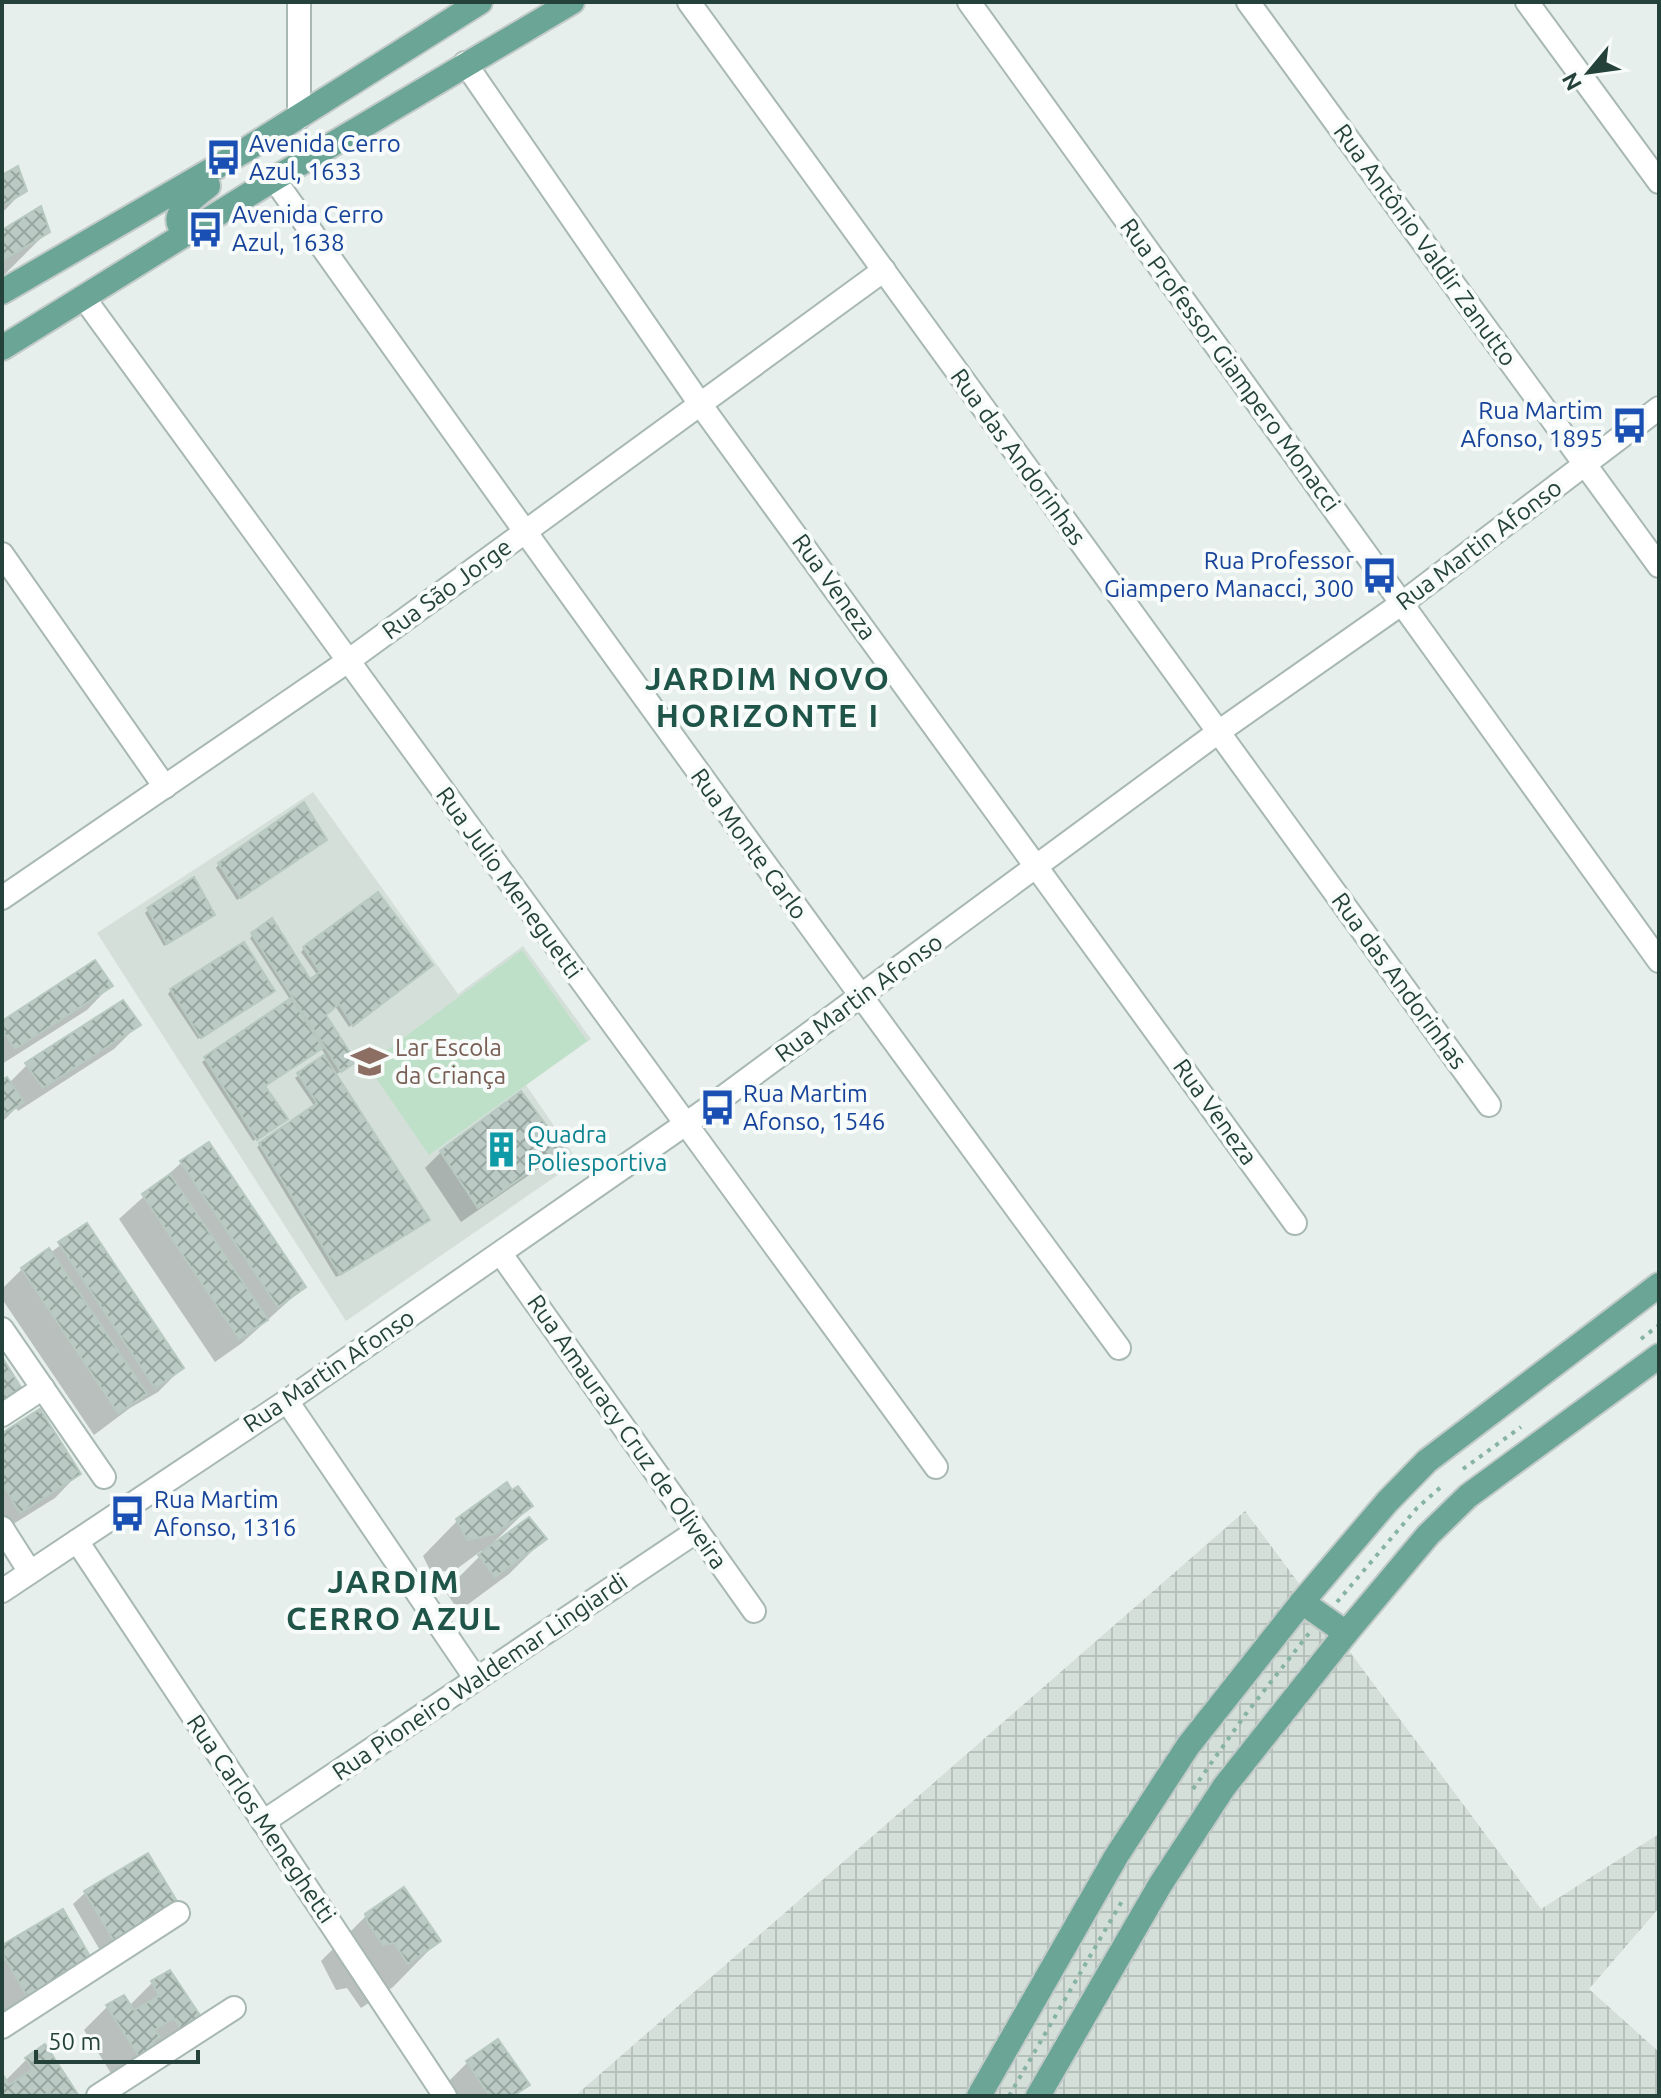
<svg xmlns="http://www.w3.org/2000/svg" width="1661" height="2098" font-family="Ubuntu,sans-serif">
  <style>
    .built { fill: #d4dfda }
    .industrial { fill: url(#industrial-grid) }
    .park { fill: #bfe0c8 }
    .shadow { fill: #0003 }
    .building { fill: url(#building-cross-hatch); stroke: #b8c9c2; stroke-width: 2 }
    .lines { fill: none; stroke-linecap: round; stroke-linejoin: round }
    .minor-casing { stroke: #a8b8b2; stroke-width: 26 }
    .major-casing { stroke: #c2cac8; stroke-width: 28 }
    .path { stroke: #86b3a5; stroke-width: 4; stroke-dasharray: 4 6; stroke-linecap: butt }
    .minor { stroke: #fff; stroke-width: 22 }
    .major { stroke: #6aa596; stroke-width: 24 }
    .labels { text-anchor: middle; stroke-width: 8; stroke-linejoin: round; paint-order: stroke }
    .transit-label { font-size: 24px; fill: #164399; stroke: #f7fbf9; text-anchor: start }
    .street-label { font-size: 24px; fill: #24423a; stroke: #f7fbf9 }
    .education-label { font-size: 24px; fill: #785e54; stroke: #f7fbf9; text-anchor: start }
    .culture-label { font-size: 24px; fill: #0d838f; stroke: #f7fbf9; text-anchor: start }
    .district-label { font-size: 32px; font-weight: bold; letter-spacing: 2px; fill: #1f5548; stroke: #f7fbf9 }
  </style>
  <defs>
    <pattern id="industrial-grid" width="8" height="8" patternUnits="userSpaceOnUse" patternTransform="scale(2)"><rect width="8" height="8" fill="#d4dfda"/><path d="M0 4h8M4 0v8" fill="none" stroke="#b6c1bc"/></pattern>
    <pattern id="building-cross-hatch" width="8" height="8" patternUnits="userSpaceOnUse" patternTransform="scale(2)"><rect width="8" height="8" fill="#bbcac4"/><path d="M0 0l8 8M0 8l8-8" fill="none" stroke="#98a6a0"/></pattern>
  </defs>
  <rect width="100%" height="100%" fill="#e6efeb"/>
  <!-- built -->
  <polygon class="built" points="313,792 458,994 523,946 591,1039 526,1085 578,1161 346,1321 97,933"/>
  <!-- industrial -->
  <polygon class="industrial" points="1245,1511 1541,1909 1659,1834 1659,1908 1589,1989 1659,2052 1659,2096 575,2096"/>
  <!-- park -->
  <polygon class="park" points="522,950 587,1041 429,1155 367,1065"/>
  <!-- shadow -->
  <g class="shadow">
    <polygon points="2,177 24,190 2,213"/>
    <polygon points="48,231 2,277 2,232"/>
    <polygon points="321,843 237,900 216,868 219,864"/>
    <polygon points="148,910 213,915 164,946 145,913"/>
    <polygon points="253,935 310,982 318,976 301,952 304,949 427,968 349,1027 335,1006 323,1015 351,1065 335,1075 424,1223 336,1277 257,1147 315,1107 295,1078 326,1056 321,1048 263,1086 282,1122 253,1141 202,1062 291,1001 250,938"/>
    <polygon points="110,986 87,1010 2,1064 2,1024"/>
    <polygon points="171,990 269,994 198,1039 168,994"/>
    <polygon points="138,1025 114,1049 18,1111 16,1108 2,1122 2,1082 9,1083 27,1065"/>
    <polygon points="208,1145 304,1287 242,1343 215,1362 119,1219 181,1163"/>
    <polygon points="560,1148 545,1164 461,1222 425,1168 441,1152"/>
    <polygon points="86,1226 182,1368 158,1392 130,1408 94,1435 2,1299 2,1289 22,1269 49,1251 50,1253"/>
    <polygon points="2,1435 78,1474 55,1498 2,1531"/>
    <polygon points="512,1493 531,1506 493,1543 494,1545 544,1539 509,1574 459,1611 445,1591 483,1553 481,1551 458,1568 432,1574 423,1556 457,1521"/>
    <polygon points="85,1893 175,1903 101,1952 73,1904"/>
    <polygon points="367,1915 438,1941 393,1987 361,2008 347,1988 336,1990 321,1961"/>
    <polygon points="2,1948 90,1959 2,2020"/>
    <polygon points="152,1983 203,2023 119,2086 84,2030 107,2007 129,2006"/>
    <polygon points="27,2059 77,2096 2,2096 2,2077 5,2081"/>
    <polygon points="468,2062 527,2084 515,2096 434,2096"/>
  </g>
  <!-- building -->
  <g class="building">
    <polygon points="18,166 27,191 2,206 2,175"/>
    <polygon points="41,206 50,232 2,261 2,230"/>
    <polygon points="304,802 327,840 241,898 218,863"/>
    <polygon points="194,877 215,915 167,944 147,908"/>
    <polygon points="378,892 433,965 353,1026 339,1004 326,1015 356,1062 341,1072 251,933 272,918 310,979 320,972 303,947"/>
    <polygon points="244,942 275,991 201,1038 170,989"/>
    <polygon points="95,960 113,986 15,1049 2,1030 2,1021"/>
    <polygon points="291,998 323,1048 265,1086 288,1119 257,1140 204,1057"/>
    <polygon points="123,1000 141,1025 43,1088 25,1063"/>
    <polygon points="324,1055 430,1220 340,1275 259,1143 317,1103 297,1073"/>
    <polygon points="7,1077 24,1102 2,1117 2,1080"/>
    <polygon points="521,1091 563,1148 478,1208 440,1151"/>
    <polygon points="209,1142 306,1287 278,1307 180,1161"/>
    <polygon points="170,1174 268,1320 239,1339 142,1194"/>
    <polygon points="87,1223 184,1368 155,1388 58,1242"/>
    <polygon points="49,1248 147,1394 118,1413 21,1268"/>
    <polygon points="2,1357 25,1394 2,1409"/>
    <polygon points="40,1409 81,1474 20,1513 2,1483 2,1433"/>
    <polygon points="507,1482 512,1490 518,1486 533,1506 494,1534 467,1540 456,1519"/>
    <polygon points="529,1517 547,1539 495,1577 478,1555"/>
    <polygon points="148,1853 178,1903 114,1941 84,1891"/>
    <polygon points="404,1887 441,1941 408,1964 394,1943 383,1945 368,1923 365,1914"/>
    <polygon points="63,1909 92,1960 28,1998 2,1953 2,1945"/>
    <polygon points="170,1970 205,2023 185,2036 174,2018 155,2030 160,2037 153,2041 160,2052 143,2063 106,2005 124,1995 134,2010 159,1996 151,1981"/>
    <polygon points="498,2039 530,2085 513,2096 490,2096 466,2061"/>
    <polygon points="45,2044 79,2096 52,2096 49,2092 43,2096 2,2096 2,2073 9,2085 33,2069 25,2058"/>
  </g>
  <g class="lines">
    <defs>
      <g id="minor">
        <polyline points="689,2 1489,1105"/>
        <polyline points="969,2 1659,961"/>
        <polyline points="1248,2 1659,566"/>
        <polyline points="1527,2 1659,182"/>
        <polyline points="465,63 700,404 1295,1223"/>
        <polyline points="299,118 299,2"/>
        <path d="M274 179C552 572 834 961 1119 1348"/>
        <polyline points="84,298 936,1467"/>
        <polyline points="2,554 165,787"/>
        <polyline points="2,898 348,661 884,270"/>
        <polyline points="501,1254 754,1611"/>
        <polyline points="2,1329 104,1477"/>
        <polyline points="287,1401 476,1679"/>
        <polyline points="2,1415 43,1388"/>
        <polyline points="2,1528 30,1572"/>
        <polyline points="77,1541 445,2096"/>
        <polyline points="2,1591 287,1401 707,1109 1217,733 1401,604 1659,408"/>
        <polyline points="263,1822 697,1531"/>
        <polyline points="2,2027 178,1913"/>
        <polyline points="98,2096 234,2008"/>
      </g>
      <g id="major">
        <path d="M191 232C159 222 196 195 208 186"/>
        <polyline points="2,292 244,151 480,2"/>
        <polyline points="2,348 274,179 572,2"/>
        <polyline points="1302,1602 1346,1633"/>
        <polyline points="979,2096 1117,1855 1188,1746 1302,1602 1387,1502 1427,1461 1659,1285"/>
        <polyline points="1038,2096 1160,1885 1224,1787 1346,1633 1428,1535 1468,1496 1659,1356"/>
      </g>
    </defs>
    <!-- minor casing -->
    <use href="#minor" class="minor-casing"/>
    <!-- major casing -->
    <use href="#major" class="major-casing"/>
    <!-- path -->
    <g class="path">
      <polyline points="1641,1339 1659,1325"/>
      <polyline points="1463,1469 1521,1427"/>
      <polyline points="1337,1602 1417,1508 1441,1487"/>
      <polyline points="1193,1789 1245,1715 1310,1632"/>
      <polyline points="1009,2096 1122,1901"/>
    </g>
    <!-- minor -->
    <use href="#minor" class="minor"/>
    <!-- major -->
    <use href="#major" class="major"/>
  </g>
  <!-- icons -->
  <defs>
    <symbol id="bus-bare" viewBox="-9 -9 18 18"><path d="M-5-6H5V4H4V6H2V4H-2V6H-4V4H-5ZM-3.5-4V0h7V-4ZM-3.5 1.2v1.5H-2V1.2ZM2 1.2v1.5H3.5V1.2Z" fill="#1a4fb4" stroke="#f7fbf9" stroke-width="2.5" paint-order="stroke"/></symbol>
    <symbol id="school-bare" viewBox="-9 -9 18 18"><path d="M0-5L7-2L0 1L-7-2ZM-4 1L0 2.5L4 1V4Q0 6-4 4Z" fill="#8d6e63" stroke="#f7fbf9" stroke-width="2.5" paint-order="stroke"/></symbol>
    <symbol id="building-bare" viewBox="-9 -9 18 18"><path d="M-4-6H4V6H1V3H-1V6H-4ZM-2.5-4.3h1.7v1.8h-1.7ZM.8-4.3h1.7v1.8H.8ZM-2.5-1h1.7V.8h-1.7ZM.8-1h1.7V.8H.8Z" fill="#0f9aa8" stroke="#f7fbf9" stroke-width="2.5" paint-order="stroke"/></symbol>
  </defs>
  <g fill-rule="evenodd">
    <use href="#bus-bare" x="198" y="132" width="51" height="51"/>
    <use href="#bus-bare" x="180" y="204" width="51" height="51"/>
    <use href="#bus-bare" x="1604" y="400" width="51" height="51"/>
    <use href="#bus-bare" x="1354" y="550" width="51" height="51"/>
    <use href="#school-bare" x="344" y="1036" width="51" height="51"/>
    <use href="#bus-bare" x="692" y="1082" width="51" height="51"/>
    <use href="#building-bare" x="476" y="1124" width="51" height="51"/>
    <use href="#bus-bare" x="102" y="1488" width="51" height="51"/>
  </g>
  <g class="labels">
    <!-- transit labels -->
    <g class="transit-label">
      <text x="249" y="152">Avenida Cerro<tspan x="249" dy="28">Azul, 1633</tspan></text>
      <text x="232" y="223">Avenida Cerro<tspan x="232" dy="28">Azul, 1638</tspan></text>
      <text x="1603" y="419" text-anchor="end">Rua Martim<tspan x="1603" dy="28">Afonso, 1895</tspan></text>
      <text x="1354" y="569" text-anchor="end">Rua Professor<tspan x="1354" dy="28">Giampero Manacci, 300</tspan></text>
      <text x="743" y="1102">Rua Martim<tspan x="743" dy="28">Afonso, 1546</tspan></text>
      <text x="154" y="1508">Rua Martim<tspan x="154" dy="28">Afonso, 1316</tspan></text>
    </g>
    <!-- street labels -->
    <g class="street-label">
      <text transform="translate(1425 245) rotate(54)" y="8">Rua Antônio Valdir Zanutto</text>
      <text transform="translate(1230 365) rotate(54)" y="8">Rua Professor Giampero Monacci</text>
      <text transform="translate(1018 457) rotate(54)" y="8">Rua das Andorinhas</text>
      <text transform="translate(1479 545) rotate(-37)" y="8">Rua Martin Afonso</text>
      <text transform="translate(834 587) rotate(54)" y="8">Rua Veneza</text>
      <text transform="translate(447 589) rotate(-36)" y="8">Rua São Jorge</text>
      <text transform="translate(749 844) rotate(54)" y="8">Rua Monte Carlo</text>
      <text transform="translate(509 883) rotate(54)" y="8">Rua Julio Meneguetti</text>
      <text transform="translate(1399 981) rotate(54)" y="8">Rua das Andorinhas</text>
      <text transform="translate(859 998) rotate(-36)" y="8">Rua Martin Afonso</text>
      <text transform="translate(1215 1112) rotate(54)" y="8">Rua Veneza</text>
      <text transform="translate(329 1371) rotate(-34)" y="8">Rua Martin Afonso</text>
      <text transform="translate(627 1432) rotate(55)" y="8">Rua Amauracy Cruz de Oliveira</text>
      <text transform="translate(480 1677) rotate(-34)" y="8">Rua Pioneiro Waldemar Lingiardi</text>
      <text transform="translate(261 1819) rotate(56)" y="8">Rua Carlos Meneghetti</text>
    </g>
    <!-- education labels -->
    <g class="education-label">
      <text x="395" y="1056">Lar Escola<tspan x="395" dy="28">da Criança</tspan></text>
    </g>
    <!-- culture labels -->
    <g class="culture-label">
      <text x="527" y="1143">Quadra<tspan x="527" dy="28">Poliesportiva</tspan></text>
    </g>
    <!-- district labels -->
    <g class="district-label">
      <text x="768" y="690">JARDIM NOVO<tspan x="768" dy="37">HORIZONTE I</tspan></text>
      <text x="394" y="1593">JARDIM<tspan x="394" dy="37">CERRO AZUL</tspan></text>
    </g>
  </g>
  <!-- border -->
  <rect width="1661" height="2098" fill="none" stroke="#24423a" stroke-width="8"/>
  <!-- north arrow -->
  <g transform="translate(1589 72) rotate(241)" stroke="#f7fbf9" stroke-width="6" paint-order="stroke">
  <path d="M0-6L14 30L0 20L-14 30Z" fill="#24423a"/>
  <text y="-12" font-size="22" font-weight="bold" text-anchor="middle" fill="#24423a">N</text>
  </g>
  <!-- scale -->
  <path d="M36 2050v12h162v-12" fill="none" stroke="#24423a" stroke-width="4"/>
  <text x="48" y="2050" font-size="24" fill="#24423a" stroke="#f7fbf9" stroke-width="6" paint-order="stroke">50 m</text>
</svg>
